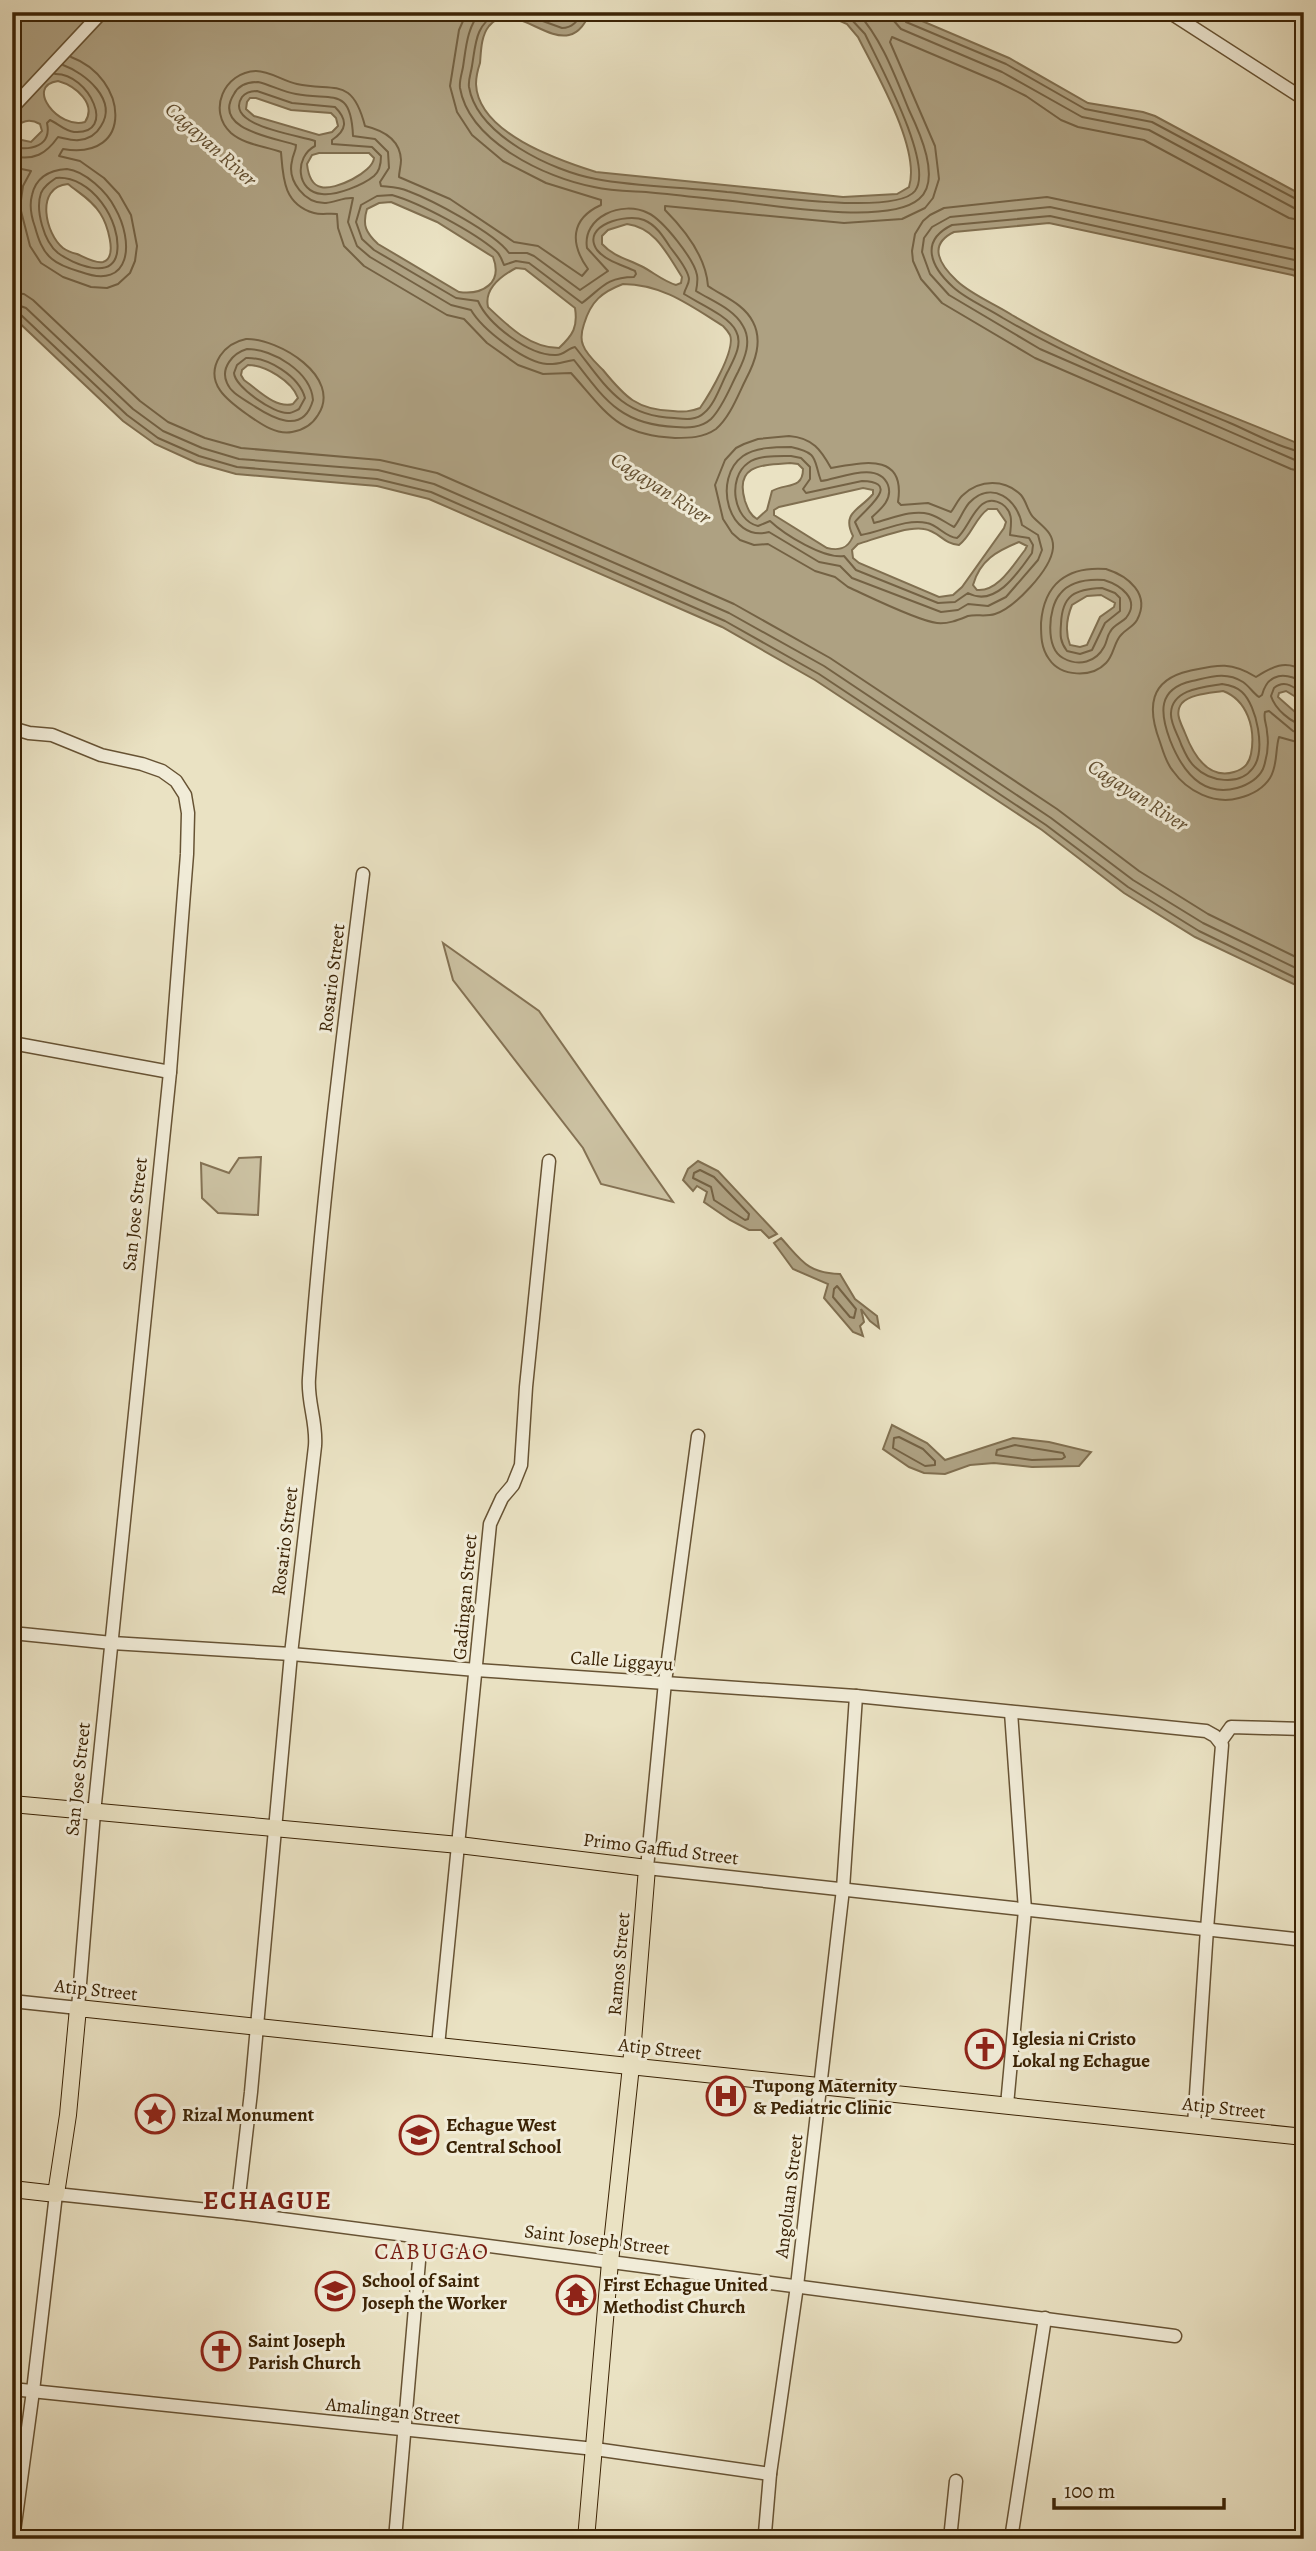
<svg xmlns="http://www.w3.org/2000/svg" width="1316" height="2551" font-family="Alegreya,serif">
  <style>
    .green { fill: #ccc2a3; stroke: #847254; stroke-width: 2 }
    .water { fill: #aea182; stroke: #806f50; stroke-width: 2; fill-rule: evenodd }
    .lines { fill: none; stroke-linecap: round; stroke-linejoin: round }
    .shore { stroke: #746244; stroke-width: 2 }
    .minor-casing { stroke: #675334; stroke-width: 15 }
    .major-casing { stroke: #3b2305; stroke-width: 18 }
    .minor { stroke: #f1ecd8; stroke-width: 12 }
    .major { stroke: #eae2c3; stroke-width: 16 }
    .labels { text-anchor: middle; stroke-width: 6; stroke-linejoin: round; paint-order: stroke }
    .street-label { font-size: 19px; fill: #3b2305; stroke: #f1ecd8 }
    .poi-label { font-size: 19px; font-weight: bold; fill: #3b2305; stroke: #f1ecd8; text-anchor: start }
    .water-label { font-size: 21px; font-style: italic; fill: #634f31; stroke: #f1ecd8 }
    .quarter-label { font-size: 23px; letter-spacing: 2px; fill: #7a1f14; stroke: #f1ecd8 }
    .district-label { font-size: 26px; font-weight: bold; letter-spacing: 2px; fill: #7a1f14; stroke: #f1ecd8 }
  </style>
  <rect width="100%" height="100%" fill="#eae2c3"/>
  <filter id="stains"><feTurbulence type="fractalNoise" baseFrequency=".00286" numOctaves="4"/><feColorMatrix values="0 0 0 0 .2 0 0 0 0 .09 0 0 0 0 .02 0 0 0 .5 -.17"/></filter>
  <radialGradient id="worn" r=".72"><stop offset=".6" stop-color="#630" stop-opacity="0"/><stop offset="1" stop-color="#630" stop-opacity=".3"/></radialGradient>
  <!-- green -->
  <g class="green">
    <polygon points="443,943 539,1011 673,1202 601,1184 583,1148 453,980"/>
    <polygon points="261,1157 258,1215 218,1213 202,1198 201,1163 229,1173 239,1158"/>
  </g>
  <!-- water -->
  <g class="water">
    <path d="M13 12H591C586 21 580 33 569 35 544 41 511 0 489 26 481 36 481 51 480 63 478 69 476 77 476 84 478 133 558 160 596 172L843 197 897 194 909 187C921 149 876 73 858 37L847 24 820 12H901L1009 58 1088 103 1143 112 1155 116 1304 196V279L1292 275 1049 223 954 232C927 245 940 265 957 281 972 295 995 304 1012 315 1103 369 1206 405 1304 446V702L1286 691 1279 693 1278 697 1304 720V989L1195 937 1124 893 1042 830 815 680 722 627 429 499 377 486 236 474 197 463 155 444 123 421 12 316V138L31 142 42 131 40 124C29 118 22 121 12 129ZM58 81C76 86 97 104 85 122 59 130 24 86 58 81ZM250 98H256L291 110 331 113 336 118 338 126 332 132 319 135 254 116 246 109 247 102ZM319 153H369L374 158C373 172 335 191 321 187 311 185 308 173 307 164L312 155ZM68 184C79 193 92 200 100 213 106 222 119 257 103 262 96 264 84 257 77 254 73 253 67 251 63 248 46 235 34 187 68 184ZM391 202 437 222 493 257C503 283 483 295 459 292L378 244C366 233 362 225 367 209L379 203ZM627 224C656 228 667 254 682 277L681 283 676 285C663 281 653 272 641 266 627 259 613 256 602 244V236L608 230ZM516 268 525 269 575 308C578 327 573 335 559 348 530 348 508 326 488 307 484 289 501 276 516 268ZM623 284C662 284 691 306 723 326 724 327 729 333 730 335 736 350 709 395 700 408 690 412 683 412 673 411 637 410 625 397 603 370 596 363 586 354 583 345 580 338 582 330 584 324 591 301 602 292 623 284ZM248 365C265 365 292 381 298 398L293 404C276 409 258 390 244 380L241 375 242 370ZM790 463 798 464 803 469C803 490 785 483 772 491L767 510 757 519C750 515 748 509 745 501 734 464 763 465 790 463ZM863 488 873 490V494C860 510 841 512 853 536 848 549 839 551 827 548L774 515V510L779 507ZM988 509H997L1006 522 1004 528 962 587 953 595 939 597 859 563 853 558 852 550 858 544C875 539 907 526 924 529 939 531 943 544 959 545 972 535 975 518 988 509ZM1019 542 1027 546 1025 550C1013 565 998 592 977 590L973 585C980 560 997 551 1019 542ZM1101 595 1115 603 1114 607 1100 617 1087 645 1080 647 1070 645C1065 632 1067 617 1072 605L1087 596ZM1223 691C1247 700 1256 728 1251 754 1249 764 1244 769 1234 772 1207 780 1193 754 1185 733 1181 723 1174 713 1182 703 1190 694 1211 693 1223 691Z"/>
    <polygon points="698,1161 718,1171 777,1234 769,1238 761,1230 749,1230 730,1220 704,1202 707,1192 697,1186 693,1191 683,1180 688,1169"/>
    <path d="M781 1238C802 1261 807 1273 840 1274L855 1299 877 1316 879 1328 870 1321 861 1309 864 1322 860 1326 863 1336 853 1332 824 1298 828 1284 793 1269 774 1243Z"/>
    <polygon points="892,1425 927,1443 945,1460 1013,1438 1049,1442 1091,1452 1079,1466 1032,1467 994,1463 970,1465 945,1474 924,1473 909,1467 883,1449"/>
  </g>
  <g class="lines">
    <!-- shore -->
    <g class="shore">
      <path d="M467 12 459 30 450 86 457 112 472 135 503 161 546 183 601 200V205C570 219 570 244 588 269L582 276 538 246 514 242 450 199 399 177C399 172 401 166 401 160 400 139 382 130 365 126 352 76 335 92 297 84 283 81 270 71 256 71 224 72 207 111 231 133 245 145 265 146 281 152 283 177 283 204 314 213 321 215 329 213 337 214L338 228 344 246 364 266 447 315 464 319 487 343 518 365 543 374 571 373C607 413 616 435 675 438 689 438 703 438 716 429 730 417 738 395 746 379 755 362 763 341 753 322 744 304 724 297 708 286 706 257 685 230 665 210V206L844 223 902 219 925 208 933 198 939 179 935 146 890 42 892 37 998 82 1026 96 1061 120 1078 127 1144 140 1289 218 1304 221"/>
      <path d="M481 12C467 26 466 48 463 67 462 73 459 81 460 88 469 141 545 178 594 187 611 191 629 191 646 192 678 195 710 199 741 202 781 206 889 225 919 199 942 180 919 131 909 110 895 76 882 39 857 12"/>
      <path d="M498 12C475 26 476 42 472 66 471 73 468 80 469 87 477 135 552 171 596 179 638 187 684 187 727 192 760 195 895 216 915 191 935 165 878 62 865 34L851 19 839 12"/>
      <path d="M518 12 562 28C573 28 577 21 583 12"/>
      <polyline points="893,12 894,21 901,29 1002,72 1082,117 1149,130 1294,208 1304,210"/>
      <polyline points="901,12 906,22 1006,64 1085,109 1152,122 1298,200 1304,201"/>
      <path d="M258 82C271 85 283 92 296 94 333 101 351 86 353 136L375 139 388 152 389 168 380 182 381 186C390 187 399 187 408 191 432 200 495 233 509 253H527L534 256 580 290 608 271 587 248C582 217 622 200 648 213 663 220 694 259 697 275 698 280 697 286 696 291 712 301 734 309 743 326 752 341 745 358 738 372 730 387 723 407 711 419 701 428 688 428 676 427 621 425 605 400 574 360 565 361 557 365 547 364 524 362 482 329 471 310L451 305 370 257 357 246 348 222 353 198C344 197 336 202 326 203 305 204 287 181 292 161 293 154 296 151 296 145 276 138 211 130 234 94 239 84 248 82 258 82Z"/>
      <path d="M257 91 292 103 335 107C348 120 347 130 332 140V144L372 147 381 156C381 164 380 171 374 176 363 185 336 196 322 194 296 192 294 157 315 146V141C299 135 223 126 242 97 246 92 251 91 257 91Z"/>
      <path d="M12 147C31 151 52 146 47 123L50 120C57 123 65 131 74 132 118 135 89 73 55 74"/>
      <path d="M12 156C34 161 46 154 58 137 64 138 72 141 79 140 89 139 96 135 101 126 118 100 85 73 63 65"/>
      <path d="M12 167 31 171 23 186 20 207 30 246 41 263 63 277 91 287 107 288 118 284 130 273 135 261 137 246 131 215 119 194 104 178 80 161 59 156 63 149C135 161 128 78 71 57"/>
      <path d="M67 169C85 171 107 192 115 208 134 241 132 291 81 272 71 269 60 266 52 259 42 251 38 238 35 227 31 216 29 206 32 195 36 177 50 170 67 169Z"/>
      <path d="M56 178C91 175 122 221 117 253 112 281 73 264 58 253 44 242 35 210 41 193 44 186 50 182 56 178Z"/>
      <path d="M392 195C420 203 474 232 496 251 500 254 502 260 504 265L516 261 529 263 582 303C601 289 606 277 634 277L636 274 635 271C622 265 606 261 597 250 580 225 627 213 644 220 656 225 663 236 670 247 676 255 688 269 689 279 689 285 685 288 684 294 698 303 729 316 736 331 743 344 734 359 728 371 721 384 715 404 704 413 696 421 684 419 674 418 621 416 605 385 575 347 568 348 564 355 556 355 529 356 488 324 478 301L456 298 374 250 362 239 356 222 361 205 377 196Z"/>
      <polyline points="1304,251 1047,197 944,208 930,215 923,221 915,234 912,251 913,261 921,279 942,303 1035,358 1291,469 1304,472"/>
      <polyline points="1304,262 1050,207 950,217 932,227 924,238 922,252 930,274 949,295 1040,349 1295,460 1304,461"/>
      <path d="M1304 272 1050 216 952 225C919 241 931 267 953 287 967 300 988 308 1003 318 1075 360 1153 391 1230 423 1249 431 1284 450 1304 452"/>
      <polyline points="12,293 24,294 33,300 140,401 168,422 205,438 241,448 380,460 437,473 734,604 830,658 1057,809 1139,871 1208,914 1304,961"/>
      <polyline points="12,303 26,308 133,409 163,431 202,448 239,459 378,470 434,484 729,613 824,666 1051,818 1133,880 1203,923 1304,972"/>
      <polyline points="12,312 20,314 127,415 158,438 199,456 237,467 377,479 431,492 725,621 819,674 1046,825 1128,887 1199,931 1304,982"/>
      <path d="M246 339C278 338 343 377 318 415 312 425 304 430 292 432 276 435 261 424 248 415 228 401 203 383 220 356 226 347 236 341 246 339Z"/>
      <path d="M247 349C273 349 311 372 313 400 303 436 272 418 251 404 242 398 231 393 227 383 220 368 233 353 247 349Z"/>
      <path d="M246 358C268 357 299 376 305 398L299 409C295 411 292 413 288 413 274 414 235 387 234 373L237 365Z"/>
      <path d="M789 436C813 438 821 450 831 468 861 463 906 451 898 502L901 505 928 503 951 512C955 507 958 499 963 495 980 479 1005 479 1021 495 1027 502 1028 513 1034 518 1043 527 1054 533 1053 548 1051 570 1014 608 995 614 986 617 976 614 968 616 958 620 949 624 937 623 918 621 868 596 848 587L835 577 815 571 768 544 754 545 740 540 732 533 723 519 715 485 725 460 736 448 744 444 758 439Z"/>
      <path d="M791 447C820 453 813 460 821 481 839 479 878 460 888 485 893 499 881 509 872 517L874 523C891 519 912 509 929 514 939 517 946 523 954 527 960 520 963 510 969 503 992 479 1018 500 1022 525L1038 535 1042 550 1038 560 1006 597 988 606 968 604 958 610 941 612 852 578 840 566 819 562 769 532C728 543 712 478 743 456 756 447 776 447 791 447Z"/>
      <path d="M791 456 801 458 810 467V479L803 489 806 493 862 481C904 482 863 511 855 522L861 535C881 532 906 518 927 523 938 525 945 537 957 538 970 528 978 489 1002 504 1014 512 1011 524 1010 535L1029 538 1033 545 1032 553C1018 573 995 608 968 593L955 602 938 603 856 570 844 556C824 559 785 535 770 521L758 526C733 520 727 478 748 463 759 455 778 456 791 456Z"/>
      <path d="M1106 569C1128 576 1151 594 1137 620 1133 627 1126 629 1121 635 1114 642 1114 655 1106 663 1092 678 1061 677 1049 659 1041 648 1041 636 1041 623 1044 584 1067 566 1106 569Z"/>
      <path d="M1104 580C1120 585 1141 599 1126 618 1121 623 1113 625 1110 632 1107 636 1107 642 1104 647 1096 662 1079 667 1063 658 1045 648 1048 608 1060 594 1070 581 1088 579 1104 580Z"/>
      <path d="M1102 588 1115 593 1120 598V611L1105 623 1092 650 1080 654 1067 651C1060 642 1060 635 1061 624 1062 595 1075 589 1102 588Z"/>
      <path d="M1304 671C1285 659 1272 667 1256 677 1230 661 1217 665 1189 671 1149 680 1147 708 1160 742 1163 751 1166 763 1173 771 1187 791 1214 805 1239 798 1251 795 1263 789 1270 778 1278 765 1275 750 1279 737L1304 744"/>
      <path d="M1304 683C1286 672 1268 672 1262 695L1259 697C1253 693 1249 686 1243 682 1226 671 1210 677 1192 681 1157 689 1160 713 1170 740 1181 768 1201 798 1237 788 1247 785 1258 779 1263 769 1267 758 1269 744 1267 732 1267 725 1263 719 1265 712L1269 711 1293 731 1304 734"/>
      <path d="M1222 684C1229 685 1237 687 1242 692 1257 706 1266 751 1253 768 1239 787 1209 781 1195 767 1188 761 1185 753 1181 744 1178 735 1170 723 1171 713 1172 689 1204 687 1222 684Z"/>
      <path d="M1304 694C1293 687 1285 679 1274 688L1271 696C1275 709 1291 723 1304 725"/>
      <polygon points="700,1170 714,1177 749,1214 748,1219 745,1220 714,1200 711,1187 693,1178 694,1173"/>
      <polygon points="837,1286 856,1309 854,1318 850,1317 833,1297 834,1289"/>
      <polygon points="899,1437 923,1449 935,1461 935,1465 925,1466 893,1448 894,1438"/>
      <polygon points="1015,1445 1063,1453 1065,1457 1062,1459 1032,1460 996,1455 997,1450"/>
    </g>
    <defs>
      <g id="minor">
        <polyline points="1169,12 1304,99"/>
        <polyline points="12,108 102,12"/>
        <polyline points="12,728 29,733 52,735 101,755 142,764 162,771 176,781 185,795 188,813 187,854 170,1072 94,1813 78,2008 12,2001"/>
        <polyline points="12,1043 170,1072"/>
        <polyline points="698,1436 665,1682 647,1868 1304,1940"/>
        <polyline points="12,1633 112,1643 291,1654 476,1670 856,1696 1206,1731 1215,1736 1222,1745 1207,1929 1194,2125"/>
        <polyline points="1221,1741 1231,1727 1304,1729"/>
        <polyline points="438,2046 490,1524 502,1498 513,1485 521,1465 526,1387 549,1161"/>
        <polyline points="1007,2105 1025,1910 1011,1712"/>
        <path d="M237 2213 251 2092 291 1654 315 1446C317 1422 307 1401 309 1378 321 1210 342 1042 363 874"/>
        <polyline points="12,2389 595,2449 770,2474"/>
        <polyline points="13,2539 33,2391 56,2194 237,2213 1175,2336"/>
        <polyline points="395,2539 421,2238"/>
        <polyline points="768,2539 765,2533 770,2474 797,2286 843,1889 856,1696"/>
        <polyline points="950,2539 956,2481"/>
        <polyline points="1011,2539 1045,2318"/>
      </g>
      <g id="major">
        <polyline points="12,1804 459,1845 647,1868 631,2066 610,2262 586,2539"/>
        <polyline points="12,2189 56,2194 68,2115 78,2008 1304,2137"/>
      </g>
    </defs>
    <!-- minor casing -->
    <use href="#minor" class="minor-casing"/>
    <!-- major casing -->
    <use href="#major" class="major-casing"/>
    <!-- minor -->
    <use href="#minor" class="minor"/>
    <!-- major -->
    <use href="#major" class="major"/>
  </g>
  <!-- icons -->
  <defs>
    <symbol id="church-ring" viewBox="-11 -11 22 22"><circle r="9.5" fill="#f1ecd8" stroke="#8f2418" stroke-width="1.5"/><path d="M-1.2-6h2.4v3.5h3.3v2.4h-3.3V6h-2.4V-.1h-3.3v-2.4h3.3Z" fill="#8f2418"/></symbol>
    <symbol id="hospital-ring" viewBox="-11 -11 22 22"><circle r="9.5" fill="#f1ecd8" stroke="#8f2418" stroke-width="1.5"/><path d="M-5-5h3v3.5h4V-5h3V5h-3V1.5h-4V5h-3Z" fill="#8f2418"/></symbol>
    <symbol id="sight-ring" viewBox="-11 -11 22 22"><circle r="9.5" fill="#f1ecd8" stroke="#8f2418" stroke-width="1.5"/><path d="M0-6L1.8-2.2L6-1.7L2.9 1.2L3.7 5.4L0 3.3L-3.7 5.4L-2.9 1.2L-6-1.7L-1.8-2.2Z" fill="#8f2418"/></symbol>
    <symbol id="school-ring" viewBox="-11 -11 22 22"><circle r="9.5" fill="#f1ecd8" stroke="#8f2418" stroke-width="1.5"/><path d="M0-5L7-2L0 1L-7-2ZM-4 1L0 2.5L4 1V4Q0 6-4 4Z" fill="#8f2418"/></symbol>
    <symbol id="temple-ring" viewBox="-11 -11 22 22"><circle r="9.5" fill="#f1ecd8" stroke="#8f2418" stroke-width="1.5"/><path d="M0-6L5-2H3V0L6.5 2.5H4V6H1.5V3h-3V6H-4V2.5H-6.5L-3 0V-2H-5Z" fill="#8f2418"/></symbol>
  </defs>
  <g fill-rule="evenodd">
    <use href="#church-ring" x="963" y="2027" width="44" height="44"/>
    <use href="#hospital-ring" x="704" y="2074" width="44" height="44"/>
    <use href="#sight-ring" x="133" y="2092" width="44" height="44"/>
    <use href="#school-ring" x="397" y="2113" width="44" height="44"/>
    <use href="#school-ring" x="313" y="2269" width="44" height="44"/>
    <use href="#temple-ring" x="554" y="2273" width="44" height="44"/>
    <use href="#church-ring" x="199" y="2329" width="44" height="44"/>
  </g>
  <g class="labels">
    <!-- street labels -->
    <g class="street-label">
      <text transform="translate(331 978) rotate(-83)" y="7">Rosario Street</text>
      <text transform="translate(134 1214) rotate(-84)" y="7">San Jose Street</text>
      <text transform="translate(284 1541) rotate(-83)" y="7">Rosario Street</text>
      <text transform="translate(464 1597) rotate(-85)" y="7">Gadingan Street</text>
      <text transform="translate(622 1660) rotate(4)" y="7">Calle Liggayu</text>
      <text transform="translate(77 1779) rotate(-84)" y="7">San Jose Street</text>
      <text transform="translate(661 1848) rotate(7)" y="7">Primo Gaffud Street</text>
      <text transform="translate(618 1964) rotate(-85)" y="7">Ramos Street</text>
      <text transform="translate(96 1989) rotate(6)" y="7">Atip Street</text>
      <text transform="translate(660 2048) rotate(6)" y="7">Atip Street</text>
      <text transform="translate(1224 2107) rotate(6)" y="7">Atip Street</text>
      <text transform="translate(788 2196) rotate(-83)" y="7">Angoluan Street</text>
      <text transform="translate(597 2239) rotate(7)" y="7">Saint Joseph Street</text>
      <text transform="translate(393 2410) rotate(6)" y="7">Amalingan Street</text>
    </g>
    <!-- poi labels -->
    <g class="poi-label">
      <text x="1012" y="2045">Iglesia ni Cristo<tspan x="1012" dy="22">Lokal ng Echague</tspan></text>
      <text x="753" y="2092">Tupong Maternity<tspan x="753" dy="22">&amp; Pediatric Clinic</tspan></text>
      <text x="182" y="2121">Rizal Monument</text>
      <text x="446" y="2131">Echague West<tspan x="446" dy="22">Central School</tspan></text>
      <text x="362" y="2287">School of Saint<tspan x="362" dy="22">Joseph the Worker</tspan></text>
      <text x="603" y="2291">First Echague United<tspan x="603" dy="22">Methodist Church</tspan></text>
      <text x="248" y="2347">Saint Joseph<tspan x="248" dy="22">Parish Church</tspan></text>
    </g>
    <!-- water labels -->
    <g class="water-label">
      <text transform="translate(211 144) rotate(42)" y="7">Cagayan River</text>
      <text transform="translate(661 488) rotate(33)" y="7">Cagayan River</text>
      <text transform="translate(1138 795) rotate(33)" y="7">Cagayan River</text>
    </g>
    <!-- quarter labels -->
    <g class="quarter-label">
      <text x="432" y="2259">CABUGAO</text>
    </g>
    <!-- district labels -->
    <g class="district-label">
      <text x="268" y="2209">ECHAGUE</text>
    </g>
  </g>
  <!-- margin -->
  <rect width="1316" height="2551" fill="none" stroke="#eae2c3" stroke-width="42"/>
  <rect x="14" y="14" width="1288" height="2523" fill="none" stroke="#3b2305" stroke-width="3.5"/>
  <rect x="21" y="21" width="1274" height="2509" fill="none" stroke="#3b2305" stroke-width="2"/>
  <!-- scale -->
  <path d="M1054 2498v10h170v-10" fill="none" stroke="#3b2305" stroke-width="3.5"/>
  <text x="1064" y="2498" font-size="21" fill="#3b2305" stroke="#f1ecd8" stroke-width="5" paint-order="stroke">100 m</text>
  <rect width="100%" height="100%" filter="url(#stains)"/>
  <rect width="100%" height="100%" fill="url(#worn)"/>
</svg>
